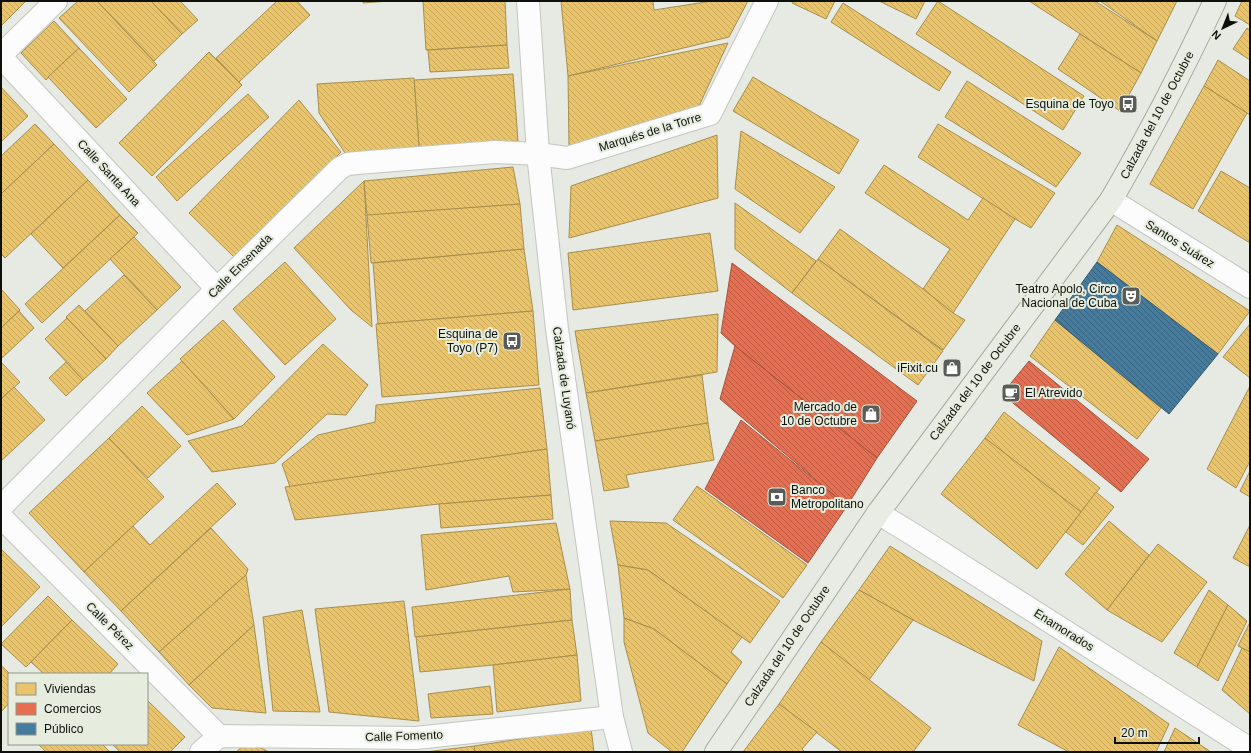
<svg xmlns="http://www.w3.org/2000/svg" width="1251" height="753" font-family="Helvetica,sans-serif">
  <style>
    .homes { fill: url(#homes-back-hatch); stroke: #a78e4e }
    .shops { fill: url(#shops-back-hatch); stroke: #a6523c }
    .public { fill: url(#public-back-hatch); stroke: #345b72 }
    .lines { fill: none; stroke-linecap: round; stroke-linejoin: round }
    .minor-casing { stroke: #c3c6c0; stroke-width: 24 }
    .secondary-casing { stroke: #c3c6c0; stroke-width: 24 }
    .primary-casing { stroke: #a4ab9a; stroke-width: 24 }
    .minor { stroke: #fbfcfb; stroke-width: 22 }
    .secondary { stroke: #fbfcfb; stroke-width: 22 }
    .primary { stroke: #e9ece4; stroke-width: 22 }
    .labels { text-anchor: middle; stroke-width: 4; stroke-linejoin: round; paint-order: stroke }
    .poi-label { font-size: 12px; fill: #0e100c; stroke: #e6edde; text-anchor: end }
    .street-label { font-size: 12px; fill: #0e100c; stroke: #e6edde }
  </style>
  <defs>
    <pattern id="homes-back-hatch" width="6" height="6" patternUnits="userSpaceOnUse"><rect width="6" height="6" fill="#e9c46a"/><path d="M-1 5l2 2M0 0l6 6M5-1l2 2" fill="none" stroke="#c7a75b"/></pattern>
    <pattern id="shops-back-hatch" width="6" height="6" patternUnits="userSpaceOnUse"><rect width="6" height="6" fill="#e76f51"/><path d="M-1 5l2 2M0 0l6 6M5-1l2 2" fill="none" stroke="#ba5a42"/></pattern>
    <pattern id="public-back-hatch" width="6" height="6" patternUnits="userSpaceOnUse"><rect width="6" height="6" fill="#457b9d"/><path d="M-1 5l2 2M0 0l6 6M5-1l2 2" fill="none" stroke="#38637e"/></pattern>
  </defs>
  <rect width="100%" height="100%" fill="#e6eae2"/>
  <!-- homes -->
  <g class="homes">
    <polygon points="1,1 24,1 25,2 1,26"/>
    <polygon points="78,1 97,1 157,65 129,92 59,18"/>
    <polygon points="97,1 151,1 182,34 154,61"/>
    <polygon points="151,1 180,1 198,20 182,34"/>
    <polygon points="277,1 297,1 310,15 239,82 216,58"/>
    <polygon points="363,1 389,1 363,3"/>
    <polygon points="423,1 505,1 507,45 426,50"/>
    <polygon points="561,1 653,1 654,10 712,1 748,1 729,37 568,76"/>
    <polygon points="793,1 835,1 826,19 792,3"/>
    <polygon points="879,1 925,1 916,19"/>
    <polygon points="938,1 1084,96 1063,130 916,34"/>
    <polygon points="1029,1 1095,1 1157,41 1141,73"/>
    <polygon points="1100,1 1177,1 1157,41"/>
    <polygon points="1242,1 1250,1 1250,25 1235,16"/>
    <polygon points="843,3 951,72 939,91 831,22"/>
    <polygon points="54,21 79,48 46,80 21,53"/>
    <polygon points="1247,28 1250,30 1250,60 1233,49"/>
    <polygon points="1080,34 1141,73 1120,111 1058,69"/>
    <polygon points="728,43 699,106 569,146 568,76"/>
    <polygon points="507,45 509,68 430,72 428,50"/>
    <polygon points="79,48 127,99 96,128 48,77"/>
    <polygon points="209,52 242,85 152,176 119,143"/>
    <polygon points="1218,60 1250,81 1250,115 1204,86"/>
    <polygon points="513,74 518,141 419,147 414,80"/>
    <polygon points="753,77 859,140 839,174 733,111"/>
    <polygon points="414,78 419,147 345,153 319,113 317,84"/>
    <polygon points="967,81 1081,153 1056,187 945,117"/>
    <polygon points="1204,86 1247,113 1193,209 1150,184"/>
    <polygon points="1,87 28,116 2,141 1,139"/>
    <polygon points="248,94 269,117 177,201 156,177"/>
    <polygon points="299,100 341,152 234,257 189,213"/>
    <polygon points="35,124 54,144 1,194 1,156"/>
    <polygon points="938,124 1055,193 1031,228 1015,219 918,157"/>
    <polygon points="741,131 835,187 800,233 735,189"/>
    <polygon points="717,135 718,198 569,238 571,186"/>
    <polygon points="54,144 88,180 5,258 1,254 1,194"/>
    <polygon points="884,165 968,220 983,198 1015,219 953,313 923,289 950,249 865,193"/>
    <polygon points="513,167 520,204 367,216 364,181"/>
    <polygon points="1221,171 1250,188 1250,243 1198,211"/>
    <polygon points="88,180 120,215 63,268 31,234"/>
    <polygon points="364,181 372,327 351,310 294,248"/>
    <polygon points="735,203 816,261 792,293 735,249"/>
    <polygon points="520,204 524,249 371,263 367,215"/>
    <polygon points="120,215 138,233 42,323 25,304"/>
    <polygon points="1117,225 1250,311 1218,354 1097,262"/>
    <polygon points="840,229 923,289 953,313 965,320 943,350 818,259"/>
    <polygon points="710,233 718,291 573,310 568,253"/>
    <polygon points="134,237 181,287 157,310 110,259"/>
    <polygon points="524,249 533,311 378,324 373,263"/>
    <polygon points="818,259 943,351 918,385 792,293"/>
    <polygon points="285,262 336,319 285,365 233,309"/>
    <polygon points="124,275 157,310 118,346 85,311"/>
    <polygon points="1,289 20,310 1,328"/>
    <polygon points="79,305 118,346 106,359 66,317"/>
    <polygon points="19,311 34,328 1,359 1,328"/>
    <polygon points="533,311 539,385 382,397 376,324"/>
    <polygon points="718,314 717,372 586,393 575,331"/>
    <polygon points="67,318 106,359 83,380 45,339"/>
    <polygon points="223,320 275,377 234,419 180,359"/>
    <polygon points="1055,320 1161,408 1137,439 1030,356"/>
    <polygon points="1250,324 1250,378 1223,357"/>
    <polygon points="323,344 368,385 346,415 327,414 275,463 212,472 188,441 242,426"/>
    <polygon points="182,361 234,419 187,435 147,393"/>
    <polygon points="1,362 20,382 1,399"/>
    <polygon points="66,362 83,380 66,396 49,378"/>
    <polygon points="702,375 708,423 595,441 586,393"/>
    <polygon points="1250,386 1250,461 1236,488 1207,469"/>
    <polygon points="14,387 45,420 1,461 1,399"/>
    <polygon points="540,388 547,449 290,487 282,464 318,435 375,422 376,405"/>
    <polygon points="142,406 181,446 148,478 109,438"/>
    <polygon points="1004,412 1100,488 1081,512 985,438"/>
    <polygon points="708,423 714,460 626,475 629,487 604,491 595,441"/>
    <polygon points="109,438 164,497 84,572 29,513"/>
    <polygon points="985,438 1081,512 1037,569 941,494"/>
    <polygon points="547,449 551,495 439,504 295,520 285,487"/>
    <polygon points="1250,471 1250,497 1240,491"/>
    <polygon points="217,483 236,504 121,611 84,572 133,526 150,545"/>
    <polygon points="697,486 807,565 783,598 673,520"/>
    <polygon points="1096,492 1114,507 1083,545 1066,532"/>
    <polygon points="551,495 553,519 441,528 439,504"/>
    <polygon points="610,521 666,523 780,601 750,643 648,570 618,565"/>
    <polygon points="1109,521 1149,555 1107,610 1065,574"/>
    <polygon points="556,523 570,589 513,592 509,576 426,590 421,535"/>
    <polygon points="1250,525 1250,567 1233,558"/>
    <polygon points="211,528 248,569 246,575 159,652 121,611"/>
    <polygon points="1158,544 1207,582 1162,642 1107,610"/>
    <polygon points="890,546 1042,641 1034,681 913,620 859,590"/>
    <polygon points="1,549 40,587 1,627"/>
    <polygon points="618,565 648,570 742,637 731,652 742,662 727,684 654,629 624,618"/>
    <polygon points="246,575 254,625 189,685 159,652"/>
    <polygon points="570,589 572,620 415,637 412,607"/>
    <polygon points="859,590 913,620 869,680 821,642"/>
    <polygon points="1209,590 1228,605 1197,667 1174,653"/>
    <polygon points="48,596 72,620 26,667 1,644"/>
    <polygon points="404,601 419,721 329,712 315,609"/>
    <polygon points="1228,605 1247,621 1218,681 1197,667"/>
    <polygon points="302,610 320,712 273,711 263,617"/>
    <polygon points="624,618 654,629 727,684 682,752 672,752 648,733 624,642"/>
    <polygon points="72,620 118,664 109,674 44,674 31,662"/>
    <polygon points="572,620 577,655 493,665 420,672 416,637"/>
    <polygon points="1250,622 1250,652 1238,646"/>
    <polygon points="254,625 266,713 212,708 189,685"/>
    <polygon points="821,642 931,728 913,752 842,752 779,704"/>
    <polygon points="1059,647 1169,724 1156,752 1069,752 1018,725"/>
    <polygon points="1242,648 1250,652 1250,714 1222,690"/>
    <polygon points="577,655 581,701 497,712 493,665"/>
    <polygon points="1,665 10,674 9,674 9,703 1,712"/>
    <polygon points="490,686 493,714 431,718 428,694"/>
    <polygon points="147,700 185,737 170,752 120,752 112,744 147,744"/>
    <polygon points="779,704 817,732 802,749 805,752 743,752"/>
    <polygon points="591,728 594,752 475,752 474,746"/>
    <polygon points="1175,728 1211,752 1164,752"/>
    <polygon points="38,744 102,744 110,752 46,752"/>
    <polygon points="255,745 269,752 236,752 243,746"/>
    <polygon points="474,746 475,752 426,752"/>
  </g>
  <!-- shops -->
  <g class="shops">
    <polygon points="732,263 917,401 877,458 735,346 721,333"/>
    <polygon points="735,346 877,458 847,506 720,399"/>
    <polygon points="1029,361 1149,459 1121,492 1002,394"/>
    <polygon points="741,420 847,506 808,563 705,489"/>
  </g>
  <!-- public -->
  <polygon class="public" points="1097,262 1218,354 1169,414 1055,320"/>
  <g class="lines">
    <defs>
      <g id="minor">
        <polyline points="1,55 56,1"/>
        <polyline points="1,57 217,289"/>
        <polyline points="1111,200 1250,287"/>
        <polyline points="1,507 217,289 340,168 348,164 357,163 495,152 538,154 567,158 710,114 767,1"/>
        <polyline points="878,513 914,535 1250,749"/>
        <polyline points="1,517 219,736"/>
        <polyline points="201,752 219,736 416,738 612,717"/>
      </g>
      <polyline id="secondary" points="528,1 538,154 557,329 612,717 621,752"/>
      <path id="primary" d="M716 752 878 513 1111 200C1149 135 1183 69 1215 1"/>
    </defs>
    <!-- minor casing -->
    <use href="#minor" class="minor-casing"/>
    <!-- secondary casing -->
    <use href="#secondary" class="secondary-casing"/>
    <!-- primary casing -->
    <use href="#primary" class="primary-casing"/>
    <!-- minor -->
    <use href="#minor" class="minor"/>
    <!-- secondary -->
    <use href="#secondary" class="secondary"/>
    <!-- primary -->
    <use href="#primary" class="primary"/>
  </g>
  <!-- icons -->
  <defs>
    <symbol id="bus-square" viewBox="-11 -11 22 22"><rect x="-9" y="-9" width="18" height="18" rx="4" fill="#5a5c57" stroke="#e6edde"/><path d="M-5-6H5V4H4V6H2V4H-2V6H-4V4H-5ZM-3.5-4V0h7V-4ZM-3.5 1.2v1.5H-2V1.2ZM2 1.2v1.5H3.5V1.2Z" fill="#fff"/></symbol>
    <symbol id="theatre-square" viewBox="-11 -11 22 22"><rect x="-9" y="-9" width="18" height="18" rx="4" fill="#5a5c57" stroke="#e6edde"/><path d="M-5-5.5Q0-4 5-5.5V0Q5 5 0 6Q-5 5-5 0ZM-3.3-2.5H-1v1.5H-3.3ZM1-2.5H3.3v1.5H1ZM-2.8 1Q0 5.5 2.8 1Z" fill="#fff"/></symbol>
    <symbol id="shop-square" viewBox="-11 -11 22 22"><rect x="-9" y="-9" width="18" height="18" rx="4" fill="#5a5c57" stroke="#e6edde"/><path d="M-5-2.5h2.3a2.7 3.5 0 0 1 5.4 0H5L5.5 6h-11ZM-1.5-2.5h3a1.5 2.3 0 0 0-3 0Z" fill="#fff"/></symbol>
    <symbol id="cafe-square" viewBox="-11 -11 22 22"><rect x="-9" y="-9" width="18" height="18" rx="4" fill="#5a5c57" stroke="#e6edde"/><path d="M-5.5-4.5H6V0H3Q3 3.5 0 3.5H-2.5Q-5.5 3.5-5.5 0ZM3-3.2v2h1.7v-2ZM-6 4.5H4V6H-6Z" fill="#fff"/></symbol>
    <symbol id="bank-square" viewBox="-11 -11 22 22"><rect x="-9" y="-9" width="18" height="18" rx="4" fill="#5a5c57" stroke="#e6edde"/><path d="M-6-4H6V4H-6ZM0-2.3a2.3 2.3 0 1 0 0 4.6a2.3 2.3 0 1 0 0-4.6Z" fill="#fff"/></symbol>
  </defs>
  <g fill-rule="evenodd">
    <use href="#bus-square" x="1117" y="93" width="22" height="22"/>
    <use href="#theatre-square" x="1120" y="285" width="22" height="22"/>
    <use href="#bus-square" x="501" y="330" width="22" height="22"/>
    <use href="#shop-square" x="941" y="357" width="22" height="22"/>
    <use href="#cafe-square" x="1000" y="382" width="22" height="22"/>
    <use href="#shop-square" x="860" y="403" width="22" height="22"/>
    <use href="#bank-square" x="766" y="486" width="22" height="22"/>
  </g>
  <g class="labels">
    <!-- poi labels -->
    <g class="poi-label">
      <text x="1114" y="108">Esquina de Toyo</text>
      <text x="1117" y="293">Teatro Apolo, Circo<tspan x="1117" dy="14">Nacional de Cuba</tspan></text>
      <text x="498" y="338">Esquina de<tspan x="498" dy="14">Toyo (P7)</tspan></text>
      <text x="938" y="372">iFixit.cu</text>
      <text x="1025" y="397" text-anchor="start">El Atrevido</text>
      <text x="857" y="411">Mercado de<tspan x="857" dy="14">10 de Octubre</tspan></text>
      <text x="791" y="494" text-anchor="start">Banco<tspan x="791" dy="14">Metropolitano</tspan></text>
    </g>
    <!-- street labels -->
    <g class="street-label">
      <text transform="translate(1157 115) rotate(-62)" y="4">Calzada del 10 de Octubre</text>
      <text transform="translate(650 132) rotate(-17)" y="4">Marqués de la Torre</text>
      <text transform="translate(109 173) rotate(47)" y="4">Calle Santa Ana</text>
      <text transform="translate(1180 244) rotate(32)" y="4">Santos Suárez</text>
      <text transform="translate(240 266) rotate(-45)" y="4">Calle Ensenada</text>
      <text transform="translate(564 378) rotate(82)" y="4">Calzada de Luyanó</text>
      <text transform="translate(975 382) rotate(-53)" y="4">Calzada del 10 de Octubre</text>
      <text transform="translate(110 626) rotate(45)" y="4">Calle Pérez</text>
      <text transform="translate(1064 630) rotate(32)" y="4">Enamorados</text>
      <text transform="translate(787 646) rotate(-56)" y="4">Calzada del 10 de Octubre</text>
      <text transform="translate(404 736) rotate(-2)" y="4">Calle Fomento</text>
    </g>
  </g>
  <!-- border -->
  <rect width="1251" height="753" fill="none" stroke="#0e100c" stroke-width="4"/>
  <!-- legend -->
  <rect x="8" y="673" width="140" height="72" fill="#e6edde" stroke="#90958a"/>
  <rect x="16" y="683" width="20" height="12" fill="#e9c46a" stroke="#90958a"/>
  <text x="44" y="693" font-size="12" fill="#0e100c">Viviendas</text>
  <rect x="16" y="703" width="20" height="12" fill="#e76f51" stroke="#90958a"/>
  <text x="44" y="713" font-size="12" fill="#0e100c">Comercios</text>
  <rect x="16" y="723" width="20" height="12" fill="#457b9d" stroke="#90958a"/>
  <text x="44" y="733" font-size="12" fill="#0e100c">Público</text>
  <!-- north arrow -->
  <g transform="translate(1223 28) rotate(223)" stroke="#e6edde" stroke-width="3" paint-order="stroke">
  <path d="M0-3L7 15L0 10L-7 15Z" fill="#0e100c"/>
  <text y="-6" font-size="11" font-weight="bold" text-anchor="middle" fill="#0e100c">N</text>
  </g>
  <!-- scale -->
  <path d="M1115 737v6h84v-6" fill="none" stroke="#0e100c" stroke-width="2"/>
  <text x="1121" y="737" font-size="12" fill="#0e100c" stroke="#e6edde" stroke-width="3" paint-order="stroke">20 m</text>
</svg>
